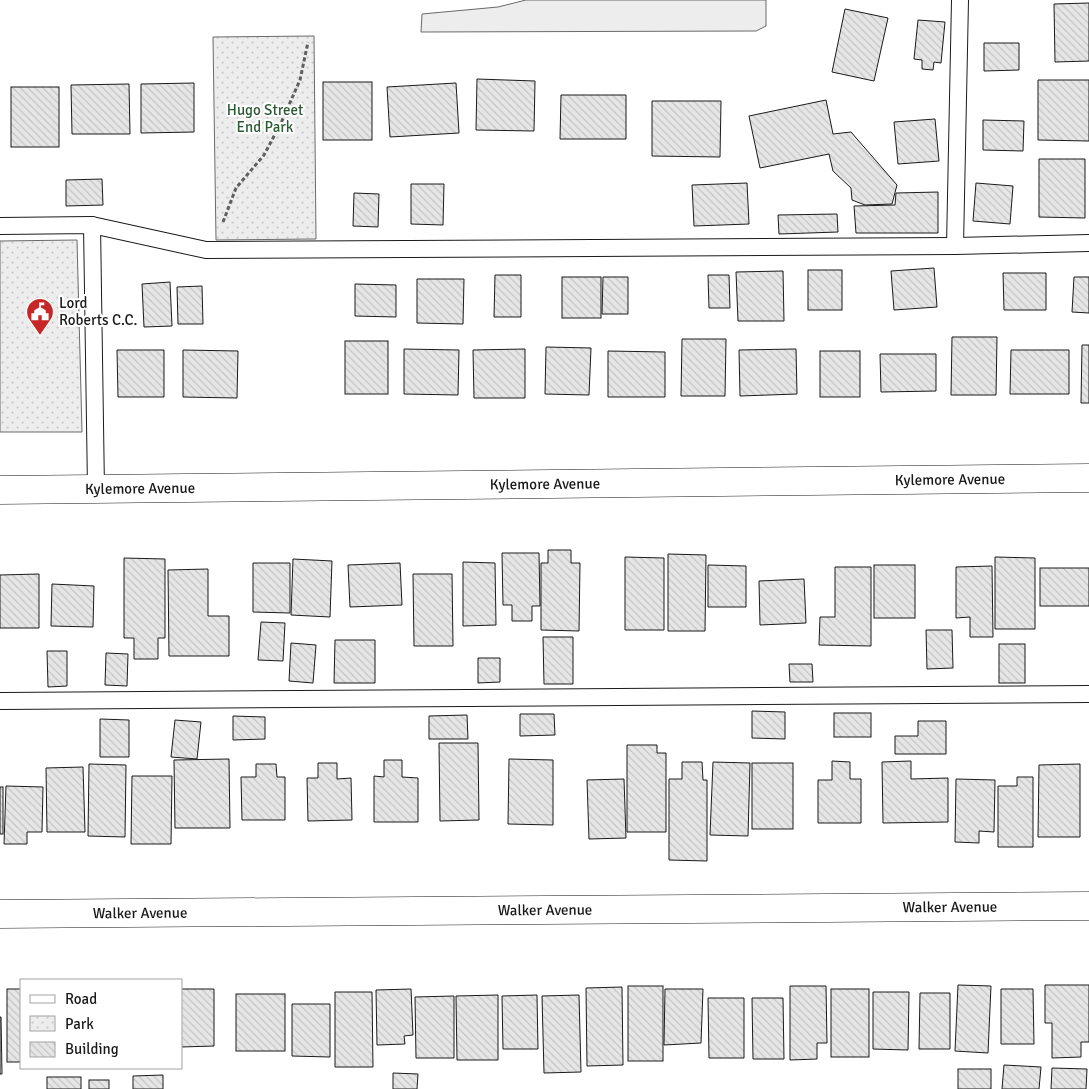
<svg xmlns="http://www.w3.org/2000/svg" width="1089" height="1089" font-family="Signika,sans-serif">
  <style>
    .built { fill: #ededed; stroke: #6a6a6a }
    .park { fill: url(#park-dots); stroke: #6a6a6a }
    .building { fill: url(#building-back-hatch); stroke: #1a1a1a }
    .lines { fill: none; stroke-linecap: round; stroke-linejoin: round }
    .lane-casing { stroke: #1a1a1a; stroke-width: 18 }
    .street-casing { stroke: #1a1a1a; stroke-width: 29 }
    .path { stroke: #5f5f5f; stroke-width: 3; stroke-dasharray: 4 2.5; stroke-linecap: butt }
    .lane { stroke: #fff; stroke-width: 16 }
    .street { stroke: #fff; stroke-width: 28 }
    .labels { text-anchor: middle; stroke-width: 4; stroke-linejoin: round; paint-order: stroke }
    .park-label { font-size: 15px; fill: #2b5a34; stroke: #fff }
    .poi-label { font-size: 15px; fill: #1a1a1a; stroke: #fff; text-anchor: start }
    .street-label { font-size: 15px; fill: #1a1a1a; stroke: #fff }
  </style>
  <defs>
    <pattern id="park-dots" width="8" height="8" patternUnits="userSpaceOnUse" patternTransform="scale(1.25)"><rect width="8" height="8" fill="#ededed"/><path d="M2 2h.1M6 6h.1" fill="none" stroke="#cbcbcb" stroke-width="1.8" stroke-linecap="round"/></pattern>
    <pattern id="building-back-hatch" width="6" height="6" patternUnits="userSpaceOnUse" patternTransform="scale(1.25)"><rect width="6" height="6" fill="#e6e6e6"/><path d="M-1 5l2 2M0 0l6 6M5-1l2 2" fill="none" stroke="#c5c5c5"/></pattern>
  </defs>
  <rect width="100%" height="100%" fill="#fff"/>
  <!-- built -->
  <polygon class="built" points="526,0 766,0 766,26 756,31 421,32 422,14 498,7"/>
  <!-- park -->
  <g class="park">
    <polygon points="314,36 316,239 216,240 213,37"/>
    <polygon points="77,240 82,432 0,432 0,241"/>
  </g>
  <!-- building -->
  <g class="building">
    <polygon points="1089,3 1089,61 1055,62 1054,4"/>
    <polygon points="845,9 888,18 874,81 832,72"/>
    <polygon points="918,20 945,22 941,63 934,62 933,70 922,69 922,60 914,59"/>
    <polygon points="984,43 1019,43 1019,70 984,71"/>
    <polygon points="477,79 535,81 534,131 476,130"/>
    <polygon points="1038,80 1089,80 1089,141 1038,140"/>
    <rect x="323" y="82" width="49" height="58"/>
    <polygon points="194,83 194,132 141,133 141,84"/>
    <polygon points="456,83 459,133 390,137 387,87"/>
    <polygon points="129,84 130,134 72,134 71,85"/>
    <rect x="11" y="87" width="48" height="60"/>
    <polygon points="561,95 626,95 626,139 560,139"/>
    <polygon points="826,100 833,134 851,132 897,185 892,204 865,205 852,200 851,188 833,171 829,154 760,168 749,116"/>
    <polygon points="652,101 721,101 720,157 652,156"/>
    <polygon points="935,119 939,161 898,164 894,122"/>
    <polygon points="983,120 1024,121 1023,151 983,150"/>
    <polygon points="1039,159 1085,159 1085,218 1039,217"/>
    <polygon points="102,179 103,205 66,206 66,180"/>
    <polygon points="747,183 749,224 694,226 692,185"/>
    <polygon points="976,183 1013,186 1010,224 973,221"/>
    <polygon points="411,184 444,184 443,225 411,224"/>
    <polygon points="938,192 938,233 856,233 854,206 895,205 896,193"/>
    <polygon points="354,193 379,194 378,227 353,226"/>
    <polygon points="837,214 838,232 779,234 778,215"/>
    <polygon points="934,268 937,307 894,310 891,271"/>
    <rect x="808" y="270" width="34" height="40"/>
    <polygon points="783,271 784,321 738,321 736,272"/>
    <polygon points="1003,273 1046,273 1046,310 1004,310"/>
    <polygon points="495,275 521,275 521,317 494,317"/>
    <polygon points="708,275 729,275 730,308 709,308"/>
    <rect x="562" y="277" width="39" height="41"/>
    <polygon points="603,277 628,277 628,314 602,314"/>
    <polygon points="1074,277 1089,277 1089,313 1072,312"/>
    <polygon points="417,279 464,279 463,324 417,323"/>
    <polygon points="170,282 172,326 144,327 142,284"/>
    <polygon points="355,284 396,285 396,317 355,316"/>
    <polygon points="202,286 203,324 178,324 177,287"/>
    <polygon points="952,337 997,337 996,395 951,395"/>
    <polygon points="682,339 726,339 725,396 681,396"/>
    <rect x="345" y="341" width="43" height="53"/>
    <polygon points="1082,345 1089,345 1089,403 1081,403"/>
    <polygon points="546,347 591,348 589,395 545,394"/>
    <polygon points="404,349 459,350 458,395 404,394"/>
    <polygon points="525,349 525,398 474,398 473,350"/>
    <polygon points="796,349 797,394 740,396 739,350"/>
    <polygon points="117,350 164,350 164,397 118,397"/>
    <polygon points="183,350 238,351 237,398 183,397"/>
    <polygon points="1011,350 1069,350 1069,394 1010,394"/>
    <polygon points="608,351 665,352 665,397 608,397"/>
    <rect x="820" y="351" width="40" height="46"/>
    <polygon points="880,354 936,354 936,391 881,392"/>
    <polygon points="548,550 571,550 571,563 580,563 579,631 541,630 541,563 548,563"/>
    <polygon points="502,553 539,553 540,606 532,606 532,621 512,621 512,605 503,605"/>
    <polygon points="668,554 706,555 705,631 668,631"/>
    <polygon points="625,557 664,558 664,630 625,630"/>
    <polygon points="995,557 1035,558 1035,629 995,629"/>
    <polygon points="124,558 165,559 165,638 158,638 158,659 134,659 134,638 124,638"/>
    <polygon points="293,559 332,561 330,617 291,615"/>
    <polygon points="463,562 495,563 496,625 463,626"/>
    <polygon points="253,563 290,563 290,613 253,612"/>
    <polygon points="400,563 402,605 350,607 348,565"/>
    <polygon points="708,565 746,566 746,607 708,607"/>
    <rect x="874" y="565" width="41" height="53"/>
    <polygon points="992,566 993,637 970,637 970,617 956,618 956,567"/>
    <polygon points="835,567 871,567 871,646 819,645 820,617 835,617"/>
    <rect x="1040" y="568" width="49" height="38"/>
    <polygon points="208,569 208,616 229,616 229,656 169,656 168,570"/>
    <polygon points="39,574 39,628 0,628 0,575"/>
    <polygon points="413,574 452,574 453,646 414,646"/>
    <polygon points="804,579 806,623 760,625 759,581"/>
    <polygon points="52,584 94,586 93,627 51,626"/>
    <polygon points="261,622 285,623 283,661 258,660"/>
    <polygon points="926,630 952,630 953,668 927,669"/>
    <polygon points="543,637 573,637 573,684 544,684"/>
    <polygon points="335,640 375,640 375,683 334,683"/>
    <polygon points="291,643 316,645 313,683 289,681"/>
    <rect x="999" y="644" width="26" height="39"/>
    <polygon points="47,651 67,651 67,686 48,687"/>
    <polygon points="106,653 128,654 127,686 105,685"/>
    <polygon points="478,658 500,658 500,682 478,683"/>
    <polygon points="789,664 812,664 813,682 790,682"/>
    <polygon points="752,711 785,712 785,739 752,738"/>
    <rect x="834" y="713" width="37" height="24"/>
    <polygon points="520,714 554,714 555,735 520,736"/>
    <polygon points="467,715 468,739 429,739 429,716"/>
    <polygon points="233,716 265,717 265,739 233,740"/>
    <polygon points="100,719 129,720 129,757 100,757"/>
    <polygon points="175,720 201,722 197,759 171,757"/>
    <polygon points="918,721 946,721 946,754 895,754 895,736 918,736"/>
    <polygon points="439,743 478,743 479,820 440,821"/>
    <polygon points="627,745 657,745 657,753 666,753 666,832 627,832"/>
    <polygon points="229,759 230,828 175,828 174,760"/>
    <polygon points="509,759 553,760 553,825 508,824"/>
    <polygon points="384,760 402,760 402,777 418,778 418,822 374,822 374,776 384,777"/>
    <polygon points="832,761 850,762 850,779 861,779 861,823 818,823 818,780 832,780"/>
    <polygon points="911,761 911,779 948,778 948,822 883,823 882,762"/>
    <polygon points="682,762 702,762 703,780 707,780 707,861 669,860 669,779 682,779"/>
    <polygon points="713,762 750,763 748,836 710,835"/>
    <polygon points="318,763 337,763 337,779 351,778 352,820 308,821 307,778 318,778"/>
    <rect x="752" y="763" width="41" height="66"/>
    <polygon points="89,764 126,765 125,837 88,836"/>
    <polygon points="256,764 276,764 277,777 285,777 285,820 242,820 241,777 256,777"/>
    <polygon points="1080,764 1080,837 1038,837 1039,765"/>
    <polygon points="83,767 85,832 47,832 46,768"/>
    <polygon points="132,776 172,776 171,844 131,844"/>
    <polygon points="1017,777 1033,777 1033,847 998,847 998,786 1017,786"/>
    <polygon points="624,779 626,838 589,839 587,780"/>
    <polygon points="956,779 995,780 994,832 979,831 979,843 955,842"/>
    <polygon points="6,786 43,787 42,832 27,832 27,844 4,844"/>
    <rect x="0" y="787" width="3" height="47"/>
    <polygon points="958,985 991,986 988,1053 955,1051"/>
    <polygon points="1045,985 1089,985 1089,1042 1081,1042 1081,1057 1052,1058 1052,1023 1045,1023"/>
    <rect x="628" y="986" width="35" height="75"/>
    <polygon points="790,986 826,986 827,1043 817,1043 817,1059 790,1060"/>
    <polygon points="622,987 623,1065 587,1066 586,988"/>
    <rect x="7" y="989" width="14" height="73"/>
    <polygon points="181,989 214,989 214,1046 181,1047"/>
    <polygon points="411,989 413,1035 404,1036 405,1044 377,1045 376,990"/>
    <polygon points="665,989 703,989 701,1043 664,1045"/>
    <rect x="831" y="989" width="38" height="68"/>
    <polygon points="1001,989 1033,989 1034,1044 1001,1044"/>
    <polygon points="335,992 372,992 373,1067 335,1067"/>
    <polygon points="873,992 909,992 908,1050 873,1049"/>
    <polygon points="920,993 950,993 950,1049 919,1049"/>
    <rect x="236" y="994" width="49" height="57"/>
    <polygon points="498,995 498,1060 457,1060 456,996"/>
    <polygon points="537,995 538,1049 503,1049 502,996"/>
    <polygon points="579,995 581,1072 544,1073 542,996"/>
    <polygon points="454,996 454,1058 416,1058 415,997"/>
    <polygon points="708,998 744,998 744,1058 709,1058"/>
    <polygon points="752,998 783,998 784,1059 753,1059"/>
    <polygon points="292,1004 330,1004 330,1057 292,1056"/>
    <polygon points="0,1017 1,1017 2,1074 0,1074"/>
    <polygon points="1004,1065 1041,1067 1039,1089 1002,1089"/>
    <polygon points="1052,1068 1087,1069 1086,1089 1051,1089"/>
    <rect x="958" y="1069" width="33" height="20"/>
    <polygon points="393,1073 418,1074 417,1089 393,1089"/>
    <polygon points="163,1075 163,1089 133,1089 133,1076"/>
    <rect x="47" y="1077" width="34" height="12"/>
    <rect x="89" y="1080" width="20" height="9"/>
  </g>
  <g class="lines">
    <defs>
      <g id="lane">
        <polyline points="92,225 96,489"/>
        <polyline points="0,226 92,225 206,250 955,246 1089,243"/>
        <polyline points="955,246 960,0"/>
        <polyline points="0,701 1089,694"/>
      </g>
      <g id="street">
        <path id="s1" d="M0 490 1089 478"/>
        <path id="s2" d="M0 914 1089 906"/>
      </g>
    </defs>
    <!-- lane casing -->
    <use href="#lane" class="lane-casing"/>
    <!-- street casing -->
    <use href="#street" class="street-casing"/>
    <!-- path -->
    <polyline class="path" points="223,222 236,188 264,155 281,123 300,80 308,42"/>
    <!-- lane -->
    <use href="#lane" class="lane"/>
    <!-- street -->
    <use href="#street" class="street"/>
  </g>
  <!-- icons -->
  <defs>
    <symbol id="civic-pin" viewBox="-11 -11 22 30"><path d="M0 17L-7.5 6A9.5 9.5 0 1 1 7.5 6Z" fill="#c62828" stroke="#fff"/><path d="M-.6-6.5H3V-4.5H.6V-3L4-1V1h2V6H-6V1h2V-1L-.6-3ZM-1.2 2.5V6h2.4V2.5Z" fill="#fff"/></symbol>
  </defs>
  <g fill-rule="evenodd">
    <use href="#civic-pin" x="24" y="296" width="32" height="43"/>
  </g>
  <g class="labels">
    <!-- park labels -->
    <g class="park-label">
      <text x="265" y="115">Hugo Street<tspan x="265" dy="17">End Park</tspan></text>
    </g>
    <!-- poi labels -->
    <g class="poi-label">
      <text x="59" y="308">Lord<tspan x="59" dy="17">Roberts C.C.</tspan></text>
    </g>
    <!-- street labels -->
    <g class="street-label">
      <text dy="5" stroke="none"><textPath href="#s1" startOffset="950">Kylemore Avenue</textPath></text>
      <text dy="5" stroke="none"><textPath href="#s1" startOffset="545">Kylemore Avenue</textPath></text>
      <text dy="5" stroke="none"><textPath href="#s1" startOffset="140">Kylemore Avenue</textPath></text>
      <text dy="5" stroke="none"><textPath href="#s2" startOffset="950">Walker Avenue</textPath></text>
      <text dy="5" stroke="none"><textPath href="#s2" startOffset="545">Walker Avenue</textPath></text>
      <text dy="5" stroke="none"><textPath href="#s2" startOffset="140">Walker Avenue</textPath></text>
    </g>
  </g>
  <!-- legend -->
  <rect x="20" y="979" width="162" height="90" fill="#ffffff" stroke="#a3a3a3"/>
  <rect x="30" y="995" width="25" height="8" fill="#ffffff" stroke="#a3a3a3"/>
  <text x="65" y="1004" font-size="15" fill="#1a1a1a">Road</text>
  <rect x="30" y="1016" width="25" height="15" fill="url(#park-dots)" stroke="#a3a3a3"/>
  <text x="65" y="1029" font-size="15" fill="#1a1a1a">Park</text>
  <rect x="30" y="1042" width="25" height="15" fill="url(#building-back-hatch)" stroke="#a3a3a3"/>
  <text x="65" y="1054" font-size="15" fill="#1a1a1a">Building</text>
</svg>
